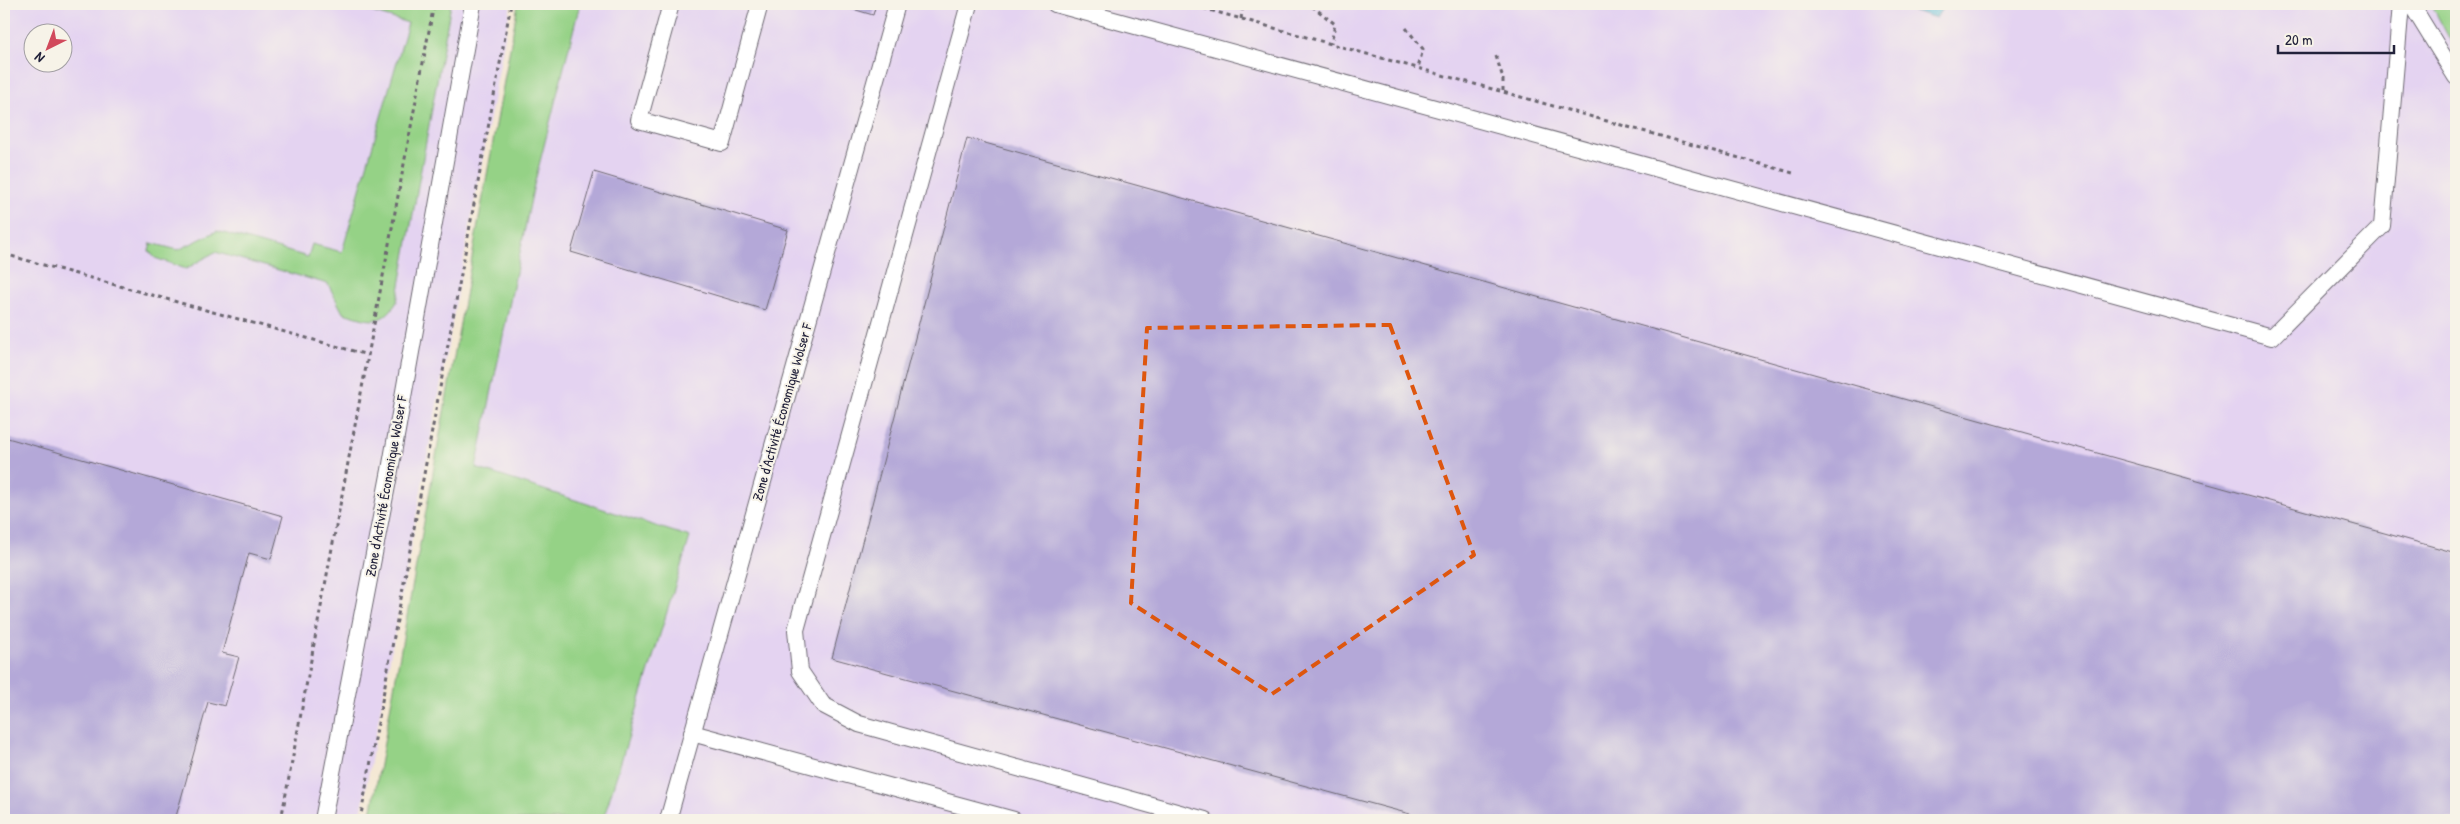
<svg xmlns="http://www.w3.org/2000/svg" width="2460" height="824" font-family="'Patrick Hand',sans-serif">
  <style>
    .built { fill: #e4d3f1; fill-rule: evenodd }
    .green { fill: #95d286; stroke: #5c7a60 }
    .water { fill: #5cbbdb; stroke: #3f6e8b }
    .building { fill: #b4a8d8 }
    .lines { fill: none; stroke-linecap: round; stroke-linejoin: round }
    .lane-casing { stroke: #6c6771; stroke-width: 18 }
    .path { stroke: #6c6771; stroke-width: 3; stroke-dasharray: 4 4; stroke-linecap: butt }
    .lane { stroke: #fff; stroke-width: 16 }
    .marked { fill: none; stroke: #de560e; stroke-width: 4; stroke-dasharray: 10 6; stroke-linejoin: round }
    .labels { text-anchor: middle; stroke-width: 4; stroke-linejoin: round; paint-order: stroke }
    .street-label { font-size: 14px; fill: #22223b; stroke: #f7f3e8 }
  </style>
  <rect width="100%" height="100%" fill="#f7f3e8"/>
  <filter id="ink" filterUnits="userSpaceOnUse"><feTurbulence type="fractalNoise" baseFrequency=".02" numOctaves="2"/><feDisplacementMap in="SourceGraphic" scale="10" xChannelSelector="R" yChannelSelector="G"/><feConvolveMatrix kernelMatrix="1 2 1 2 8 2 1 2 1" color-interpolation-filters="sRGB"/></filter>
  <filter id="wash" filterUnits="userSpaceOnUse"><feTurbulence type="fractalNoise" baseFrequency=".0096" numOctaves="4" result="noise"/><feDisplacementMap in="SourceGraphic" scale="20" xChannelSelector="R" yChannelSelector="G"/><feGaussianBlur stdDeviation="1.12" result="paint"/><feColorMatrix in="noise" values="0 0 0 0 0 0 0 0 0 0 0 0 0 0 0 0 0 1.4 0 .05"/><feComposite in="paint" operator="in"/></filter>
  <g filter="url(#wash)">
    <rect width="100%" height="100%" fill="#f4e8d4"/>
    <!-- built -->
    <g class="built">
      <path d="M4 4H511L360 820H4ZM32 32H62V62H32Z"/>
      <polygon points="580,4 2431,4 2456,51 2456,820 600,820 476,468 533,189"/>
    </g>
    <!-- green -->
    <g class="green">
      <path d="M354 4H451L397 302C380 328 369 320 343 313L328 284 215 252 186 269 155 258 149 251 151 243 178 250 217 231 308 257 312 244 342 252 408 23 353 6Z"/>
      <polygon points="518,4 580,4 533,189 476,468 690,537 603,820 370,820"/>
      <polygon points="2431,4 2456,4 2456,51"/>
    </g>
    <!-- water -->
    <polygon class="water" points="1891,4 1945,4 1936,18"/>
    <g id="blocks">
      <!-- building -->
      <g class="building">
        <polygon points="836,4 876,4 873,15"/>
        <polygon points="967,138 2456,553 2456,820 1432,820 832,658"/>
        <polygon points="594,172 788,230 765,310 571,252"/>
        <polygon points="4,437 283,516 271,559 249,553 222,653 239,657 225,706 208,702 175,820 4,820"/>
      </g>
    </g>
  </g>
  <g filter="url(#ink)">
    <use href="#blocks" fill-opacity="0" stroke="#6c6771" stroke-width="1"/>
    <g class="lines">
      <defs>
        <g id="lane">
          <polyline points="671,4 639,120 722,143 760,4"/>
          <polyline points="969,4 796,630 800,671 823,705 859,724 1205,820"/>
          <polyline points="1055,4 2272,337 2382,226 2401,4"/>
          <polyline points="2411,4 2456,77"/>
          <polyline points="692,733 1014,820"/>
          <polyline points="323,820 390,470 473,4"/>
          <polyline points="668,820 897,4"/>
        </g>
      </defs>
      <!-- lane casing -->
      <use href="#lane" class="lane-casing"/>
      <!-- path -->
      <g class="path">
        <polyline points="1188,4 1793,173"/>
        <polyline points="1312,6 1335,24 1331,44"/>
        <polyline points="1241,19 1243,4"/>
        <polyline points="1406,28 1423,49 1418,68"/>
        <polyline points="1496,56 1503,78 1503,92"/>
        <polyline points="4,254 368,355"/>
        <polyline points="281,820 434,4"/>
        <polyline points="360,820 511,4"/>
      </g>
      <!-- lane -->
      <use href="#lane" class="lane"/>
    </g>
  </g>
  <!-- marked area -->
  <path class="marked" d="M1390 325 1474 555 1272 694 1131 603 1147 328Z"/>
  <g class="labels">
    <!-- street labels -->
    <g class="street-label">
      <text transform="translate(782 412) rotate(-74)" y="5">Zone d'Activité Économique Wolser F</text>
      <text transform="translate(386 486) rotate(-80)" y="5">Zone d'Activité Économique Wolser F</text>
    </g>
  </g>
  <!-- margin -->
  <rect width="2460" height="824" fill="none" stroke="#f7f3e8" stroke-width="20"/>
  <!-- north arrow -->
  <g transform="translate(48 48) rotate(222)"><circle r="24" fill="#f7f3e8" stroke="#a29fa3"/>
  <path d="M0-4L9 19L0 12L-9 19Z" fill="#d1495b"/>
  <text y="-8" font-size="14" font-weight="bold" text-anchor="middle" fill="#22223b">N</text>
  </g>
  <!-- scale -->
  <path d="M2278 45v8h116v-8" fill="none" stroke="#22223b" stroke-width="2.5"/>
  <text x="2285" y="45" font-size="15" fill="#22223b" stroke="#f7f3e8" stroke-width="4" paint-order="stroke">20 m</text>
</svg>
